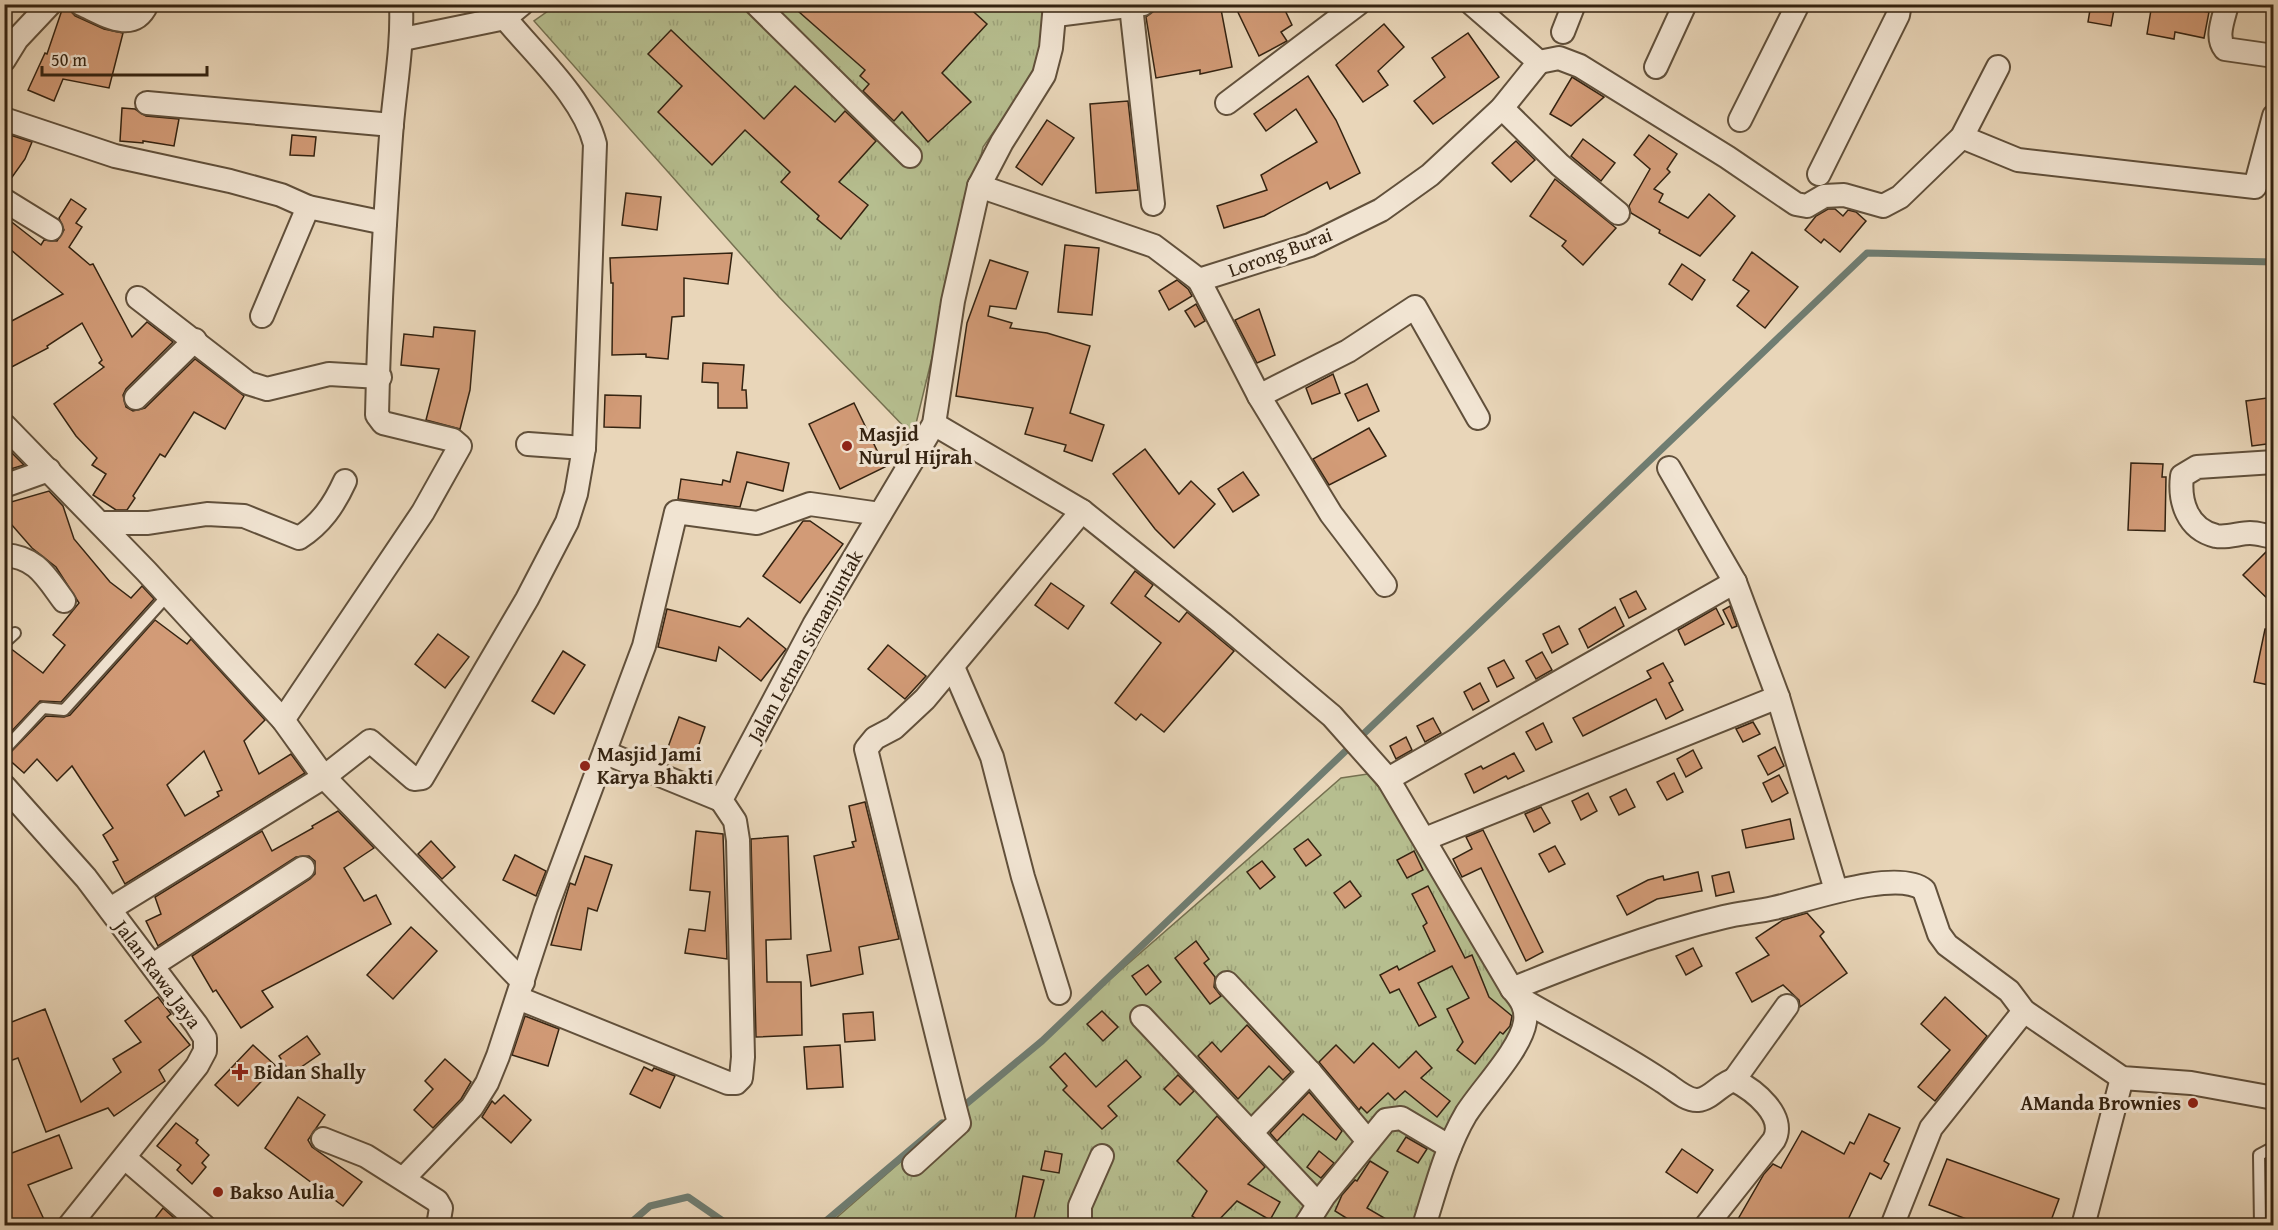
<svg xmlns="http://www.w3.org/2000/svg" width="2278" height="1230" font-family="'Gentium Book Plus',serif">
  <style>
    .grass { fill: url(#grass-tufts); stroke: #757050; stroke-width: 1.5 }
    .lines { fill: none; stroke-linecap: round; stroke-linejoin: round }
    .stream { stroke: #6f7d72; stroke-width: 7 }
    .building { fill: #d29b77; stroke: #342311; stroke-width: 1.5; fill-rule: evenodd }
    .service-casing { stroke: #61503b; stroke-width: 14 }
    .minor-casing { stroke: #61503b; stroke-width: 26 }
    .service { stroke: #f1e4d2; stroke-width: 10 }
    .minor { stroke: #f1e4d2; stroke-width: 22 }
    .poi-dot { fill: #8f2418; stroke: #f1e4d2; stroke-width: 2 }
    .labels { text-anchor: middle; stroke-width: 6; stroke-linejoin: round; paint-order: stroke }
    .street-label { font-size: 20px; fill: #342311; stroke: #f1e4d2 }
    .poi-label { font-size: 20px; font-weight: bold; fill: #342311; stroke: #f1e4d2; text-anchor: start }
  </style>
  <defs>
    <pattern id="grass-tufts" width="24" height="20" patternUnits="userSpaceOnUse" patternTransform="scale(1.5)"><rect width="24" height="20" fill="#b6be8f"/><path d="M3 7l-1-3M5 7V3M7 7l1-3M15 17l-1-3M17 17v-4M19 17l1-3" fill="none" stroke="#9da37a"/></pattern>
  </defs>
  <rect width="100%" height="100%" fill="#e9d6b9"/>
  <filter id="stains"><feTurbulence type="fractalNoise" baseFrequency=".00333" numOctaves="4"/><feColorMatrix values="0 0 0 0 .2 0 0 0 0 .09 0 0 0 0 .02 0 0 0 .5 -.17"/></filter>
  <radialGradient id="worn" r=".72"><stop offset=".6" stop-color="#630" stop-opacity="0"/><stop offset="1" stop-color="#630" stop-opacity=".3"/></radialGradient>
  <!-- grass -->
  <g class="grass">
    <polygon points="558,4 1041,5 1050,52 983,147 913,436 779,297 534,21"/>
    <polygon points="1381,772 1524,1019 1414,1225 827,1226 1341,778"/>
  </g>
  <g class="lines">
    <!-- stream -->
    <g class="stream">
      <polyline points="960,1109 1042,1041 1867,253 2274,262"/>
      <polyline points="627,1226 650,1206 688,1197 730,1226"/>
      <polyline points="820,1226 942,1123"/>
    </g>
  </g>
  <!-- building -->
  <g class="building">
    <polygon points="64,4 75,16 104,29 123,33 109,88 63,79 54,101 28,90 45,53 47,54"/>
    <polygon points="790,4 965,4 987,24 942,73 971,102 928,142 902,112 894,121 863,91 869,84 860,76 865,70"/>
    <polygon points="1187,4 1220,4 1232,67 1200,74 1200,70 1156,78 1146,17 1154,11"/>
    <polygon points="1234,4 1282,4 1292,25 1281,32 1287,41 1259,56"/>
    <polygon points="2091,4 2115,4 2111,26 2088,22"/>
    <polygon points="2152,4 2209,12 2204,38 2175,32 2174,39 2147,34"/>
    <polygon points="1384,24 1404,47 1378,71 1388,85 1363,102 1336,65"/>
    <polygon points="671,30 764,119 795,86 835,122 845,111 876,141 839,182 868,205 841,239 817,219 819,216 781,182 790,172 745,130 712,165 658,112 682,86 648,54"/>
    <polygon points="1468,33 1499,77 1433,124 1414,101 1445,77 1432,58"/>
    <polygon points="1308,76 1336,120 1360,173 1330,189 1327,182 1264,216 1224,228 1217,206 1267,190 1261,175 1317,142 1296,109 1266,131 1254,114"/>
    <polygon points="1572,77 1604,97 1571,126 1550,114"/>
    <polygon points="1128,101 1138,190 1096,193 1090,104"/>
    <polygon points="122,108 135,109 146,116 179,119 174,146 143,141 143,143 120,141"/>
    <polygon points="1047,120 1074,138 1042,185 1016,167"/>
    <polygon points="4,133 32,142 25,159 5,187"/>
    <polygon points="292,135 316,137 314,156 290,155"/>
    <polygon points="1649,135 1677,154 1667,169 1670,172 1654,189 1663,194 1659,202 1688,218 1709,194 1735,216 1700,256 1659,233 1660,230 1631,213 1629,206 1650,169 1634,155"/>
    <polygon points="1583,139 1615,163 1601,181 1571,156"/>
    <polygon points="1516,141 1535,160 1511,182 1492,163"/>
    <polygon points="1555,179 1616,228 1583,265 1562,246 1566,241 1530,216"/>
    <polygon points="626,193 661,197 657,230 622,225"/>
    <polygon points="71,199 86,209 76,223 82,227 69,247 90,265 93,264 132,337 147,322 173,342 126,389 123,395 126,407 133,411 145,408 195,359 244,396 225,429 194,412 165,457 160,454 133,496 135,498 127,510 116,510 93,495 106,474 92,465 97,458 76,436 54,404 104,367 99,363 102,360 82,323 47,346 48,348 4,371 4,325 63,294 4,244 4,216 41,245 44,240 57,241 64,230 59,218"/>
    <polygon points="1828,209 1835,209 1843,216 1848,210 1856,212 1866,221 1840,252 1824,239 1821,243 1805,230 1816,216"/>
    <polygon points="1065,245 1099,248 1092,315 1058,312"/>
    <polygon points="1752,252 1798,287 1765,328 1737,306 1749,291 1733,280"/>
    <polygon points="732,253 728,284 684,278 684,316 672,317 668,359 646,357 646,354 612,355 613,283 611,283 610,258"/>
    <polygon points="990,260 1028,272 1016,309 990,306 988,316 1012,323 1010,328 1047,333 1090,346 1070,413 1104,425 1092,461 1064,451 1066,445 1025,434 1033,408 956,396 967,323"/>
    <polygon points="1682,264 1705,280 1692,300 1669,284"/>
    <polygon points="1177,280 1188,289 1192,296 1169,310 1159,291"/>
    <polygon points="1196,304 1205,321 1195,327 1185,311"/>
    <polygon points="1259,309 1275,355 1257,363 1235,320"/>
    <polygon points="434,327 475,331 470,390 460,429 426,420 439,369 401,365 404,334 433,337"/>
    <polygon points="703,363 744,365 742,390 746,390 747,408 718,408 718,383 702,382"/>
    <polygon points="1333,374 1340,393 1312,404 1306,388"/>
    <polygon points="1367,384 1379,411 1358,421 1345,394"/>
    <polygon points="605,395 641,396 640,428 604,427"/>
    <polygon points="2274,397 2274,443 2252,446 2246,401"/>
    <polygon points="854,403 885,467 840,489 809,424"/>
    <polygon points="1369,428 1386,456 1329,485 1313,459"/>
    <polygon points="4,445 24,465 4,471"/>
    <polygon points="1145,449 1179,494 1191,481 1215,504 1174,548 1155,529 1113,474"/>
    <polygon points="737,452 789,463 783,491 747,482 740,507 678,499 681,479 722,485 723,480 730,482"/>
    <polygon points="2131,463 2163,464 2162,477 2166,477 2165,531 2128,530"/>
    <polygon points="1243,472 1259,495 1233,512 1218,489"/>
    <polygon points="49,491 63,506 74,539 110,582 131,598 142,586 154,599 61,702 40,701 8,735 4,732 4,650 10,648 43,673 65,645 53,635 79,603 56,567 32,548 4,516 4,504"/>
    <polygon points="803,521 810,521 843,544 800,603 763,576"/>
    <polygon points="2268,550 2274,550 2274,605 2243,575"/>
    <polygon points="1135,571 1153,585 1145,596 1179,622 1187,612 1234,651 1164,732 1141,714 1136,720 1115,703 1161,643 1111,603"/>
    <polygon points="1051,583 1084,606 1068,629 1035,605"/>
    <polygon points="1636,591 1646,609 1629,618 1620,599"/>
    <polygon points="1730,606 1737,626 1732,628 1723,610"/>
    <polygon points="1615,607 1624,626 1588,648 1579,629"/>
    <polygon points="1716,608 1724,624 1685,645 1678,630"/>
    <polygon points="667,609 740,627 748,618 786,649 761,681 719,647 716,661 658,647"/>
    <path d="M155 620 187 644 191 639 265 720 244 741 259 774 291 754 305 773 125 884 113 862 118 860 103 835 113 828 72 766 57 781 37 759 24 773 6 757 46 716 64 717 70 715ZM204 751 222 790 217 792 219 796 185 816 167 785Z"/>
    <polygon points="1559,626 1568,644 1552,653 1543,634"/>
    <polygon points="2265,629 2274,630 2274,686 2254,682"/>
    <polygon points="438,634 469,657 445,688 415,664"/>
    <polygon points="888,645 926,676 905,699 868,669"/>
    <polygon points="563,651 585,665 554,714 532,701"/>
    <polygon points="1542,652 1552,670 1536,679 1526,661"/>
    <polygon points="1504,660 1514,678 1497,687 1488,668"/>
    <polygon points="1663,663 1673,681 1669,683 1683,710 1666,719 1656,699 1583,736 1573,718 1651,678 1647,671"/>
    <polygon points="1480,683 1489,701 1473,710 1464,692"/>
    <polygon points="679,717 705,727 694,759 667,750"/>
    <polygon points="1433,718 1441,733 1425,742 1417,726"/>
    <polygon points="1753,722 1760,734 1743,742 1736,729"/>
    <polygon points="1543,723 1552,742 1536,750 1526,732"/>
    <polygon points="1406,737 1412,750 1396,759 1390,746"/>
    <polygon points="1775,747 1784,766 1768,775 1758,756"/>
    <polygon points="1693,750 1702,768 1686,777 1677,759"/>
    <polygon points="1514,753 1524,771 1508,779 1506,776 1474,793 1465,774 1481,766 1483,769"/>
    <polygon points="1674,773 1683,792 1667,800 1657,782"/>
    <polygon points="1779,775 1788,793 1772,802 1763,783"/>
    <polygon points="1626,789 1635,807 1619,815 1610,797"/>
    <polygon points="1588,793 1597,811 1581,820 1572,801"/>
    <polygon points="865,802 899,939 859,947 863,974 811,986 807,955 831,951 814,856 854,847 852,842 856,841 849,806"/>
    <polygon points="1541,807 1550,823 1534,832 1525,814"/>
    <polygon points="338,811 374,848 344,868 364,901 376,895 391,924 262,991 273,1007 241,1028 216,990 213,992 192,956 310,879 315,874 315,861 309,856 296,857 158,946 146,921 161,914 155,897 262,831 272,851 313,828 312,826"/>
    <polygon points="1790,819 1794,839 1746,848 1742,830"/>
    <polygon points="1483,830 1543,952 1526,961 1481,868 1462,877 1453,859 1472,849 1466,837"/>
    <polygon points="696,831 723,834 727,959 685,953 689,929 705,931 710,892 690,890"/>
    <polygon points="788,836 791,939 766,940 767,982 801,982 802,1035 756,1037 751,839"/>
    <polygon points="1308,839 1321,855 1306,866 1294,849"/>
    <polygon points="431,841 455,867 442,879 418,854"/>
    <polygon points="1555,846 1565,864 1549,872 1539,854"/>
    <polygon points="1414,851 1423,870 1407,878 1397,860"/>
    <polygon points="515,855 546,871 536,896 503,880"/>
    <polygon points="585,856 612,865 597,911 588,908 581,950 551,945 570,883 575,885"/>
    <polygon points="1262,861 1275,877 1260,889 1247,872"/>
    <polygon points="1698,872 1702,891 1657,899 1627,915 1617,896 1648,880 1663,876 1664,880"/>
    <polygon points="1729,872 1734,892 1716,896 1712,876"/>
    <polygon points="1350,881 1361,896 1345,908 1334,893"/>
    <polygon points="1428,886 1465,958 1472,955 1489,997 1512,1016 1510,1026 1503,1034 1500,1032 1475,1064 1457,1050 1463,1042 1447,1009 1469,998 1452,966 1418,983 1436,1017 1419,1026 1399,989 1390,993 1380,975 1397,966 1399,970 1435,951 1423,926 1427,923 1412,894"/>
    <polygon points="1807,913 1824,932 1820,936 1847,973 1800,1007 1799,1000 1783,985 1752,1002 1736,973 1769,955 1756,938 1783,920"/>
    <polygon points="411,927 437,951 393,999 367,975"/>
    <polygon points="1196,941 1209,959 1204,963 1215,977 1214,987 1221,996 1210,1004 1175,958"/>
    <polygon points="1693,948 1702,966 1686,975 1676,956"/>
    <polygon points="1148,965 1161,982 1146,995 1132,976"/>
    <polygon points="158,997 171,1014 167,1017 190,1045 159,1070 165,1081 114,1116 108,1108 46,1132 18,1058 4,1063 4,1025 45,1009 81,1102 121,1072 113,1059 141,1042 125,1021"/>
    <polygon points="1945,997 1987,1036 1935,1101 1918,1087 1950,1050 1921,1024"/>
    <polygon points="1102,1011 1118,1027 1103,1041 1087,1024"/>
    <polygon points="873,1012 875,1040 845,1042 843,1014"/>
    <polygon points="525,1016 559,1029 548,1066 512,1055"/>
    <polygon points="1247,1025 1291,1072 1283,1080 1269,1066 1238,1099 1198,1056 1212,1042 1221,1052"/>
    <polygon points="307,1036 320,1054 291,1074 279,1056"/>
    <polygon points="1373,1043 1399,1068 1416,1051 1432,1068 1421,1078 1450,1101 1437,1117 1405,1091 1395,1100 1388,1093 1367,1113 1361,1107 1359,1110 1319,1062 1336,1045 1354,1063"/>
    <polygon points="253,1045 276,1066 238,1106 215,1085"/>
    <polygon points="840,1045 843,1087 807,1089 804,1047"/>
    <polygon points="1065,1053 1096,1087 1126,1060 1141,1077 1108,1106 1117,1116 1102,1129 1063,1090 1067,1086 1050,1067"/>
    <polygon points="445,1059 471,1082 461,1099 433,1128 414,1110 433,1089 425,1081"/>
    <polygon points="644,1067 652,1071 654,1068 675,1076 660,1108 630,1094"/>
    <polygon points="1178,1075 1194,1091 1180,1105 1164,1089"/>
    <polygon points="1309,1092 1342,1131 1336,1140 1303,1114 1277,1141 1270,1133"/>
    <polygon points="504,1095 531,1120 511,1143 482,1117 492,1101 495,1104"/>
    <polygon points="298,1097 325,1115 308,1140 312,1147 362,1182 343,1206 265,1148"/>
    <polygon points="1869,1114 1900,1128 1884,1161 1889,1164 1881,1179 1870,1173 1845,1226 1734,1226 1764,1174 1773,1164 1781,1168 1802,1131 1844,1154 1850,1142 1854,1144"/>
    <polygon points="1217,1116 1265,1167 1248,1184 1280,1202 1270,1220 1237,1201 1213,1226 1190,1226 1195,1218 1192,1216 1207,1191 1177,1161"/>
    <polygon points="176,1123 198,1140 196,1143 209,1155 202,1163 206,1167 192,1184 177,1170 181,1165 157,1146"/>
    <polygon points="59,1135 72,1168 28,1185 47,1226 4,1226 4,1156"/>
    <polygon points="1406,1137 1427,1149 1418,1163 1397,1151"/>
    <polygon points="1682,1149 1713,1170 1697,1193 1666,1172"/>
    <polygon points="1045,1151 1062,1154 1059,1173 1041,1170"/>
    <polygon points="1319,1151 1334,1163 1321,1178 1307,1167"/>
    <polygon points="1947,1159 2059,1199 2049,1226 1985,1226 1929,1205"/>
    <polygon points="1370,1161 1388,1172 1367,1208 1398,1226 1359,1226 1335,1211 1342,1195 1355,1180 1357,1181"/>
    <polygon points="1023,1176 1044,1180 1032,1226 1014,1226"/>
    <polygon points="163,1208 183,1226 149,1226"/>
  </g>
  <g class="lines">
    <defs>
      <g id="service">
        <polyline points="4,643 15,633"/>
        <polyline points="4,750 43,708 64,710 168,595"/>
        <polyline points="2260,1226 2259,1155 2274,1147"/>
      </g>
      <g id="minor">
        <path d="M81 4C104 14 133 35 147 4"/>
        <polyline points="756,4 910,156"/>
        <polyline points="1472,4 1539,62"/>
        <path d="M2227 4C2224 18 2215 37 2225 49L2274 56"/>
        <polyline points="1131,6 1153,204"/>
        <polyline points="1056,15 1143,4"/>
        <polyline points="1563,32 1574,4"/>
        <polyline points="403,39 505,18 522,4"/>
        <polyline points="4,60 17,39 50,4"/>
        <polyline points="1539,62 1559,58 1580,66 1727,157 1796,204 1807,206 1824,196 1844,195 1883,206 1900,197 1962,137 1998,67"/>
        <polyline points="1656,67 1685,4"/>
        <polyline points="147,103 392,125"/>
        <polyline points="1227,103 1358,4"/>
        <polyline points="1502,108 1560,165 1618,213"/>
        <polyline points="4,119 115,156 230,181 281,195 308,207 385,223"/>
        <polyline points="1740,120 1798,4"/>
        <polyline points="1962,137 2018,160 2255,187 2274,116"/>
        <polyline points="1819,174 1898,15 1900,4"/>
        <polyline points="979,186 1154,246 1199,280 1310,245 1381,210 1430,175 1502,108 1539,62"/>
        <polyline points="4,200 51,229"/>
        <polyline points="1199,280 1259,396 1331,514 1385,585"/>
        <polyline points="138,298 248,383 267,389 329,374 380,377"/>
        <polyline points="262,316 308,207"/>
        <polyline points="1259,396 1348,351 1415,307 1478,418"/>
        <polyline points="136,398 195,340"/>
        <path d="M934 424 1082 511 1223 624 1332 716 1388 779 1512 989C1521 999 1527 1008 1525 1022 1521 1049 1481 1090 1466 1114 1446 1148 1436 1188 1424 1226"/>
        <polyline points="4,425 146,571 283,720 324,777 523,982"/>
        <polyline points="528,444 584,448"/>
        <path d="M2274 462 2197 467 2182 476C2179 501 2187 529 2216 536 2227 538 2240 533 2250 533 2258 533 2266 536 2274 537"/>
        <polyline points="1669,468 1735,582 1778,697 1836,890"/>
        <polyline points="4,486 49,470"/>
        <path d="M100 523H148L207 514 244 516 299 538C321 524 334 505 345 481"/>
        <path d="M4 555C37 557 46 577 64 601"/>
        <polyline points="953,667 992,757 1023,877 1059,993"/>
        <path d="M283 720 423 512 460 446 453 440 383 423 377 415C379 322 384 229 391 136 394 92 403 49 401 4"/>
        <polyline points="606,753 721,800"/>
        <polyline points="1388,779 1735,582"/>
        <polyline points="4,786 86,878 196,1024 205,1038 205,1051 197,1066 69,1226"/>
        <polyline points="1425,839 1778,697"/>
        <path d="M110 909 324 777 370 741 414 779 422 778 527 599 567 522 576 494 584 448 595 144C583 97 535 55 505 18"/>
        <polyline points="153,965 303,868"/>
        <polyline points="1227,983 1310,1072 1367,1140"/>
        <path d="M1512 989C1581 961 1652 934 1724 917 1740 913 1757 912 1774 908 1806 901 1897 868 1924 890L1939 934 1947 945 2009 991 2024 1011 2122 1078 2191 1083 2274 1098"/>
        <polyline points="518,998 728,1083 736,1083 741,1078 743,1057 738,840 735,821 721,800 814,625 934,424 953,301 979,186 1002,142 1044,75 1051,48 1055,4"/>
        <path d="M1521 999C1568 1026 1617 1051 1662 1081 1672 1087 1686 1101 1698 1100 1711 1099 1721 1083 1734 1080 1754 1090 1787 1116 1774 1140L1706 1226"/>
        <polyline points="1142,1017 1318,1204"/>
        <polyline points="1734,1080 1787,1006"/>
        <polyline points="1251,1133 1310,1072"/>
        <polyline points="323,1139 366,1156 437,1201 441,1208 438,1226"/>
        <polyline points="125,1158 204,1226"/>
        <polyline points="914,1164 959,1123 954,1104 866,749 875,738 894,728 925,699 1082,511"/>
        <polyline points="404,1178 472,1107 487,1083 498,1056 546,909 644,646 676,512 757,523 810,504 880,514"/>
        <polyline points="1080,1226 1080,1206 1102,1156"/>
        <polyline points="1305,1226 1324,1196 1386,1120 1401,1118 1450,1147"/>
        <polyline points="1892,1226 1931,1128 2024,1011"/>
        <polyline points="2083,1226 2122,1078"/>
      </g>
    </defs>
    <!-- service casing -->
    <use href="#service" class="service-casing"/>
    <!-- minor casing -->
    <use href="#minor" class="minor-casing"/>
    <!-- service -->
    <use href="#service" class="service"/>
    <!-- minor -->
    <use href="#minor" class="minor"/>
  </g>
  <!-- markers -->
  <g class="poi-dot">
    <circle cx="847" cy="446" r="6"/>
    <circle cx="585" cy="766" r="6"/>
    <path d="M237 1063h6v6h6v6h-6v6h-6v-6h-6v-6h6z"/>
    <circle cx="2193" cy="1103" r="6"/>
    <circle cx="218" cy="1192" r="6"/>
  </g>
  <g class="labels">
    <!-- street labels -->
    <g class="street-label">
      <text transform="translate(1280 252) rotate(-20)" y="7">Lorong Burai</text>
      <text transform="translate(805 646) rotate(-61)" y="7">Jalan Letnan Simanjuntak</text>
      <text transform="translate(158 974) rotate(53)" y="7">Jalan Rawa Jaya</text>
    </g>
    <!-- poi labels -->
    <g class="poi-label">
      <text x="859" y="441">Masjid<tspan x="859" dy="23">Nurul Hijrah</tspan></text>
      <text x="597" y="761">Masjid Jami<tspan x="597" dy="23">Karya Bhakti</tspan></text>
      <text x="254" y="1079">Bidan Shally</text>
      <text x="2181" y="1110" text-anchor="end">AManda Brownies</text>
      <text x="230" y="1199">Bakso Aulia</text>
    </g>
  </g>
  <!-- margin -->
  <rect width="2278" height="1230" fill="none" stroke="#e9d6b9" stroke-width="24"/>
  <rect x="6" y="6" width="2266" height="1218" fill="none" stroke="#342311" stroke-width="3"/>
  <rect x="12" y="12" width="2254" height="1206" fill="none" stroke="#342311" stroke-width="1.5"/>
  <!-- scale -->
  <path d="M42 66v9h165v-9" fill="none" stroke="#342311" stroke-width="3"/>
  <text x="51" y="66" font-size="18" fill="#342311" stroke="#f1e4d2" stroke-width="4.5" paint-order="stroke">50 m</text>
  <rect width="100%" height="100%" filter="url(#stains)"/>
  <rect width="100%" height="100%" fill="url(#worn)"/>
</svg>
